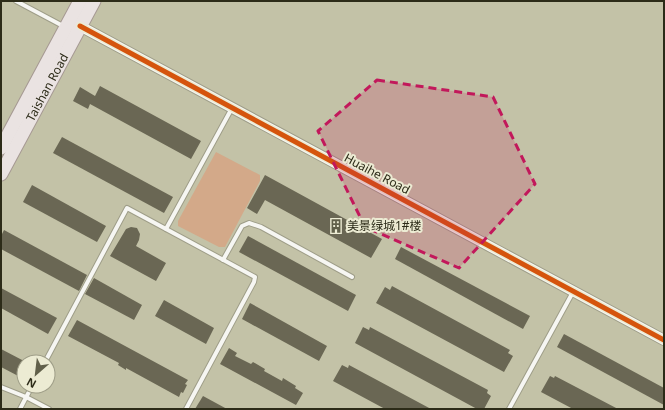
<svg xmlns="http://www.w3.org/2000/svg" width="665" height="410" font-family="'Noto Sans','Noto Sans SC',sans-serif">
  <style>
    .green { fill: #d3a989 }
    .building { fill: #6a6754 }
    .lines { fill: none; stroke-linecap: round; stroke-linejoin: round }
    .service-casing { stroke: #9e9d88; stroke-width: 6 }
    .tertiary-casing { stroke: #9e9d88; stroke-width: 12 }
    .primary-casing { stroke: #a69993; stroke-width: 15 }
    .service { stroke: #f6f6f2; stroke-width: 4 }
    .tertiary { stroke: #f6f6f2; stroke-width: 10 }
    .primary { stroke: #eae3e2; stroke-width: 13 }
    .cycleway-casing { stroke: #ecebd3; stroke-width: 8 }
    .cycleway { stroke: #d5540d; stroke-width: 5 }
    .marked { fill: #c2185b; fill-opacity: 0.2; stroke: #c2185b; stroke-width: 3; stroke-dasharray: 8 5; stroke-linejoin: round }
    .labels { text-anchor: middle; stroke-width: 4; stroke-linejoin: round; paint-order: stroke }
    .street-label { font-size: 12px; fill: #2c2b18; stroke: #ecebd3 }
    .poi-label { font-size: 12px; fill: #2c2b18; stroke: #ecebd3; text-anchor: start }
  </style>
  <rect width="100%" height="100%" fill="#c3c2a7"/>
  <!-- green -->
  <polygon class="green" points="216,152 260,175 260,181 225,247 219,247 178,226 178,221"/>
  <!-- building -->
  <g class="building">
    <polygon points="100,86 201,141 191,159 90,104 88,109 73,101 80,87 95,96"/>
    <polygon points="62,137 173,197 164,213 53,153"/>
    <polygon points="265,175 382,239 371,258 265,200 257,214 247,208"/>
    <polygon points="32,185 106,226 97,242 23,202"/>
    <polygon points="131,227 137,228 140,234 139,240 136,246 166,263 156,281 110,256 126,229"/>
    <polygon points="4,230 87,275 79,291 1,249 1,236"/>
    <polygon points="248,236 356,295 348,311 239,252"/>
    <polygon points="401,247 530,316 523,329 395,259"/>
    <polygon points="94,278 142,305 134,320 85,294"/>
    <polygon points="392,286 510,350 508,353 513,356 504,372 376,303 385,287 390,290"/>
    <polygon points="1,288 57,318 48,334 1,308"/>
    <polygon points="164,300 214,328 206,344 155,316"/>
    <polygon points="250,303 327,346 319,361 242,319"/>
    <polygon points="77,320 188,380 185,384 187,385 183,393 181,392 179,397 126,368 126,370 118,365 119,363 68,336"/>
    <polygon points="363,327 369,330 370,327 488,390 487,393 491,396 484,409 477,409 355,343"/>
    <polygon points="564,334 664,388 664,405 557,347"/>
    <polygon points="229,348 237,353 235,356 251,364 253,362 265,369 264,371 282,381 283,378 296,386 295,388 303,393 296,405 220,364"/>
    <polygon points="1,349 24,361 24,379 1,367"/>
    <polygon points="342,365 348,368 349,365 431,409 385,409 333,381"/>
    <polygon points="550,376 554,378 555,376 618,409 573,409 541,392"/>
    <polygon points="203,396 227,409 195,409"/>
  </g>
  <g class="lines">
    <defs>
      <g id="service">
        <polyline points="16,1 63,26"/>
        <polyline points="166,229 232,108"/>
        <polyline points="223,260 242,226 249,223 261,227 352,277"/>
        <polyline points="45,362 127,208 255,277 254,282 186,409"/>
        <polyline points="1,387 26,397 49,409"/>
        <polyline points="20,409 32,386"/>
        <polyline points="509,409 573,292"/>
      </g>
      <polyline id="tertiary" points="80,26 664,340"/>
      <g id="primary">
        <polyline points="1,148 80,1"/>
        <path id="s1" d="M1 174 94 1"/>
      </g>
    </defs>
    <!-- service casing -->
    <use href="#service" class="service-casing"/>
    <!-- tertiary casing -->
    <use href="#tertiary" class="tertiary-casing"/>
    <!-- primary casing -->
    <use href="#primary" class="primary-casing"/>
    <!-- service -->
    <use href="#service" class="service"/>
    <!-- tertiary -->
    <use href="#tertiary" class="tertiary"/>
    <!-- primary -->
    <use href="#primary" class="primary"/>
    <defs>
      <polyline id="cycleway" points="80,26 664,340"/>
    </defs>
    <!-- cycleway casing -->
    <use href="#cycleway" class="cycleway-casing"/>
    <!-- cycleway -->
    <use href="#cycleway" class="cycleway"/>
  </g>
  <!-- marked area -->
  <path class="marked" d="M377 80 493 97 535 184 459 268 365 227 318 131Z"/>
  <!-- icons -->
  <defs>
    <symbol id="building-bare" viewBox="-9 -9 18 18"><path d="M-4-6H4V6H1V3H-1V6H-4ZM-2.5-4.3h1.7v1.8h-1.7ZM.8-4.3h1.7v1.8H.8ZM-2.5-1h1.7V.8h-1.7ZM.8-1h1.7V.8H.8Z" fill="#61604a" stroke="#ecebd3" stroke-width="2.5" paint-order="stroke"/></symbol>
  </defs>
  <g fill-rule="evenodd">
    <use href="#building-bare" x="326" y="216" width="20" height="20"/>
  </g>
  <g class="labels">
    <!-- street labels -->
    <g class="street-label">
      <text dy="4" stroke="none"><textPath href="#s1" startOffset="98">Taishan Road</textPath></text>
      <text transform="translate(377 174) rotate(28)" y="4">Huaihe Road</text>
    </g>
    <!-- poi labels -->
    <g class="poi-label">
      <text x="347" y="230">美景绿城1#楼</text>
    </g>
  </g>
  <!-- border -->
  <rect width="665" height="410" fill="none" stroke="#2c2b18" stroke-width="4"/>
  <!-- north arrow -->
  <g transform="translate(36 374) rotate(208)"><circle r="19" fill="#ecebd3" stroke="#9f9e88"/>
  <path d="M0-3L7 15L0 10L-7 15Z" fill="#61604a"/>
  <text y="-6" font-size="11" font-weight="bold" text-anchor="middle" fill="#2c2b18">N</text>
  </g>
</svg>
